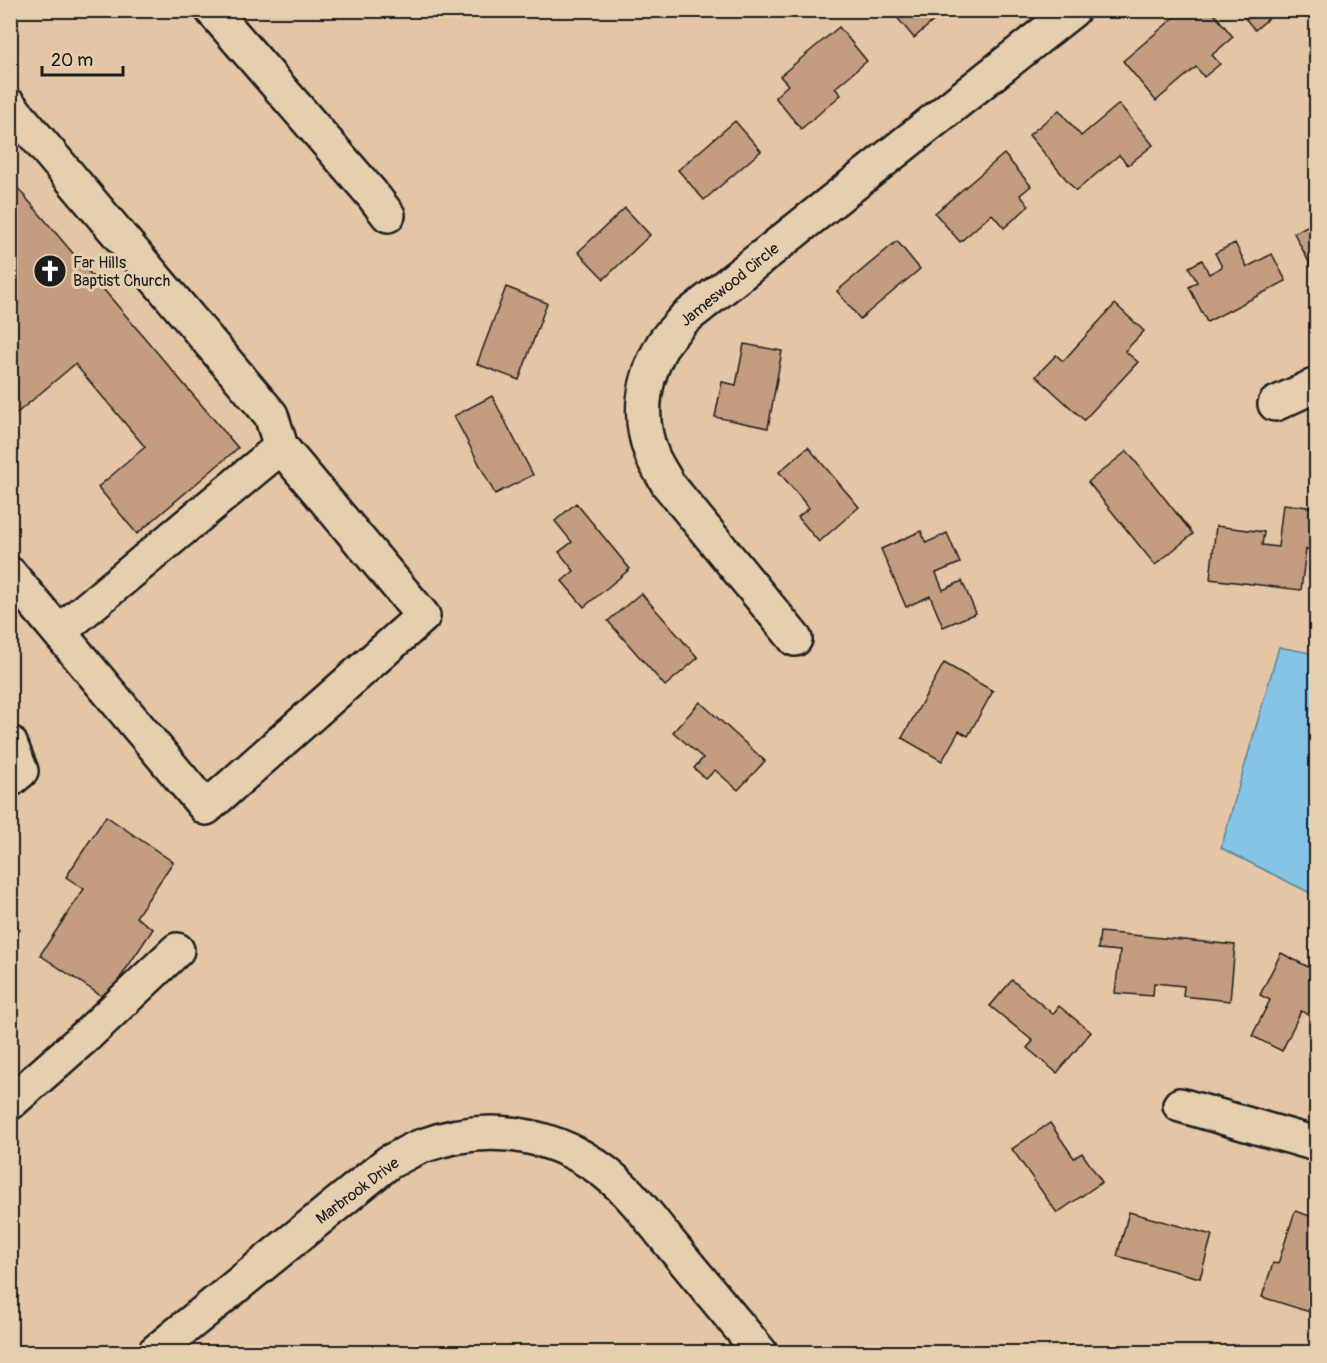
<svg xmlns="http://www.w3.org/2000/svg" width="1327" height="1363" font-family="Pangolin,sans-serif">
  <style>
    .water { fill: #85c3e5; stroke: #5b8095; stroke-width: 1.5 }
    .building { fill: #c49d80; stroke: #1c1c1c; stroke-width: 1.5 }
    .lines { fill: none; stroke-linecap: round; stroke-linejoin: round }
    .minor-casing { stroke: #1c1c1c; stroke-width: 38 }
    .minor { stroke: #e6cfaf; stroke-width: 33 }
    .labels { text-anchor: middle; stroke-width: 6; stroke-linejoin: round; paint-order: stroke }
    .poi-label { font-size: 16px; fill: #1c1c1c; stroke: #e6cfaf; text-anchor: start }
    .street-label { font-size: 16px; fill: #1c1c1c; stroke: #e6cfaf }
  </style>
  <rect width="100%" height="100%" fill="#e4c6a6"/>
  <filter id="ink" filterUnits="userSpaceOnUse"><feTurbulence type="fractalNoise" baseFrequency=".0167" numOctaves="2"/><feDisplacementMap in="SourceGraphic" scale="12" xChannelSelector="R" yChannelSelector="G"/><feConvolveMatrix kernelMatrix="1 2 1 2 8 2 1 2 1" color-interpolation-filters="sRGB"/></filter>
  <g filter="url(#ink)">
    <!-- water -->
    <polygon class="water" points="1279,647 1316,654 1316,896 1221,848"/>
    <!-- building -->
    <g class="building">
      <polygon points="891,10 946,10 914,38"/>
      <polygon points="1183,10 1211,10 1233,37 1212,55 1220,64 1204,77 1196,67 1156,101 1123,61"/>
      <polygon points="1238,10 1275,10 1276,12 1255,30"/>
      <polygon points="839,27 867,61 835,88 841,95 801,129 775,97 788,85 780,76"/>
      <polygon points="1119,104 1153,145 1128,165 1119,155 1076,191 1029,135 1059,110 1081,136"/>
      <polygon points="735,121 761,151 704,200 678,170"/>
      <polygon points="1004,154 1031,186 1020,195 1029,206 1004,228 992,214 960,242 935,213"/>
      <polygon points="10,179 238,448 137,534 98,487 145,447 75,364 10,419"/>
      <polygon points="625,208 650,235 604,279 578,252"/>
      <polygon points="1316,221 1316,276 1294,233"/>
      <polygon points="897,241 920,269 860,319 837,291"/>
      <polygon points="1235,243 1247,267 1272,254 1286,281 1207,322 1189,287 1197,282 1189,267 1202,260 1209,274 1222,267 1215,253"/>
      <polygon points="506,287 547,303 519,380 477,364"/>
      <polygon points="1115,304 1144,331 1125,351 1138,362 1084,420 1036,376 1056,355 1063,361"/>
      <polygon points="744,344 782,351 768,428 715,417 722,382 736,385"/>
      <polygon points="492,396 533,475 495,494 454,416"/>
      <polygon points="808,447 859,507 819,542 798,517 809,508 779,472"/>
      <polygon points="1127,451 1193,534 1155,565 1088,482"/>
      <polygon points="576,503 630,569 584,607 562,581 574,571 559,552 572,542 555,521"/>
      <polygon points="1283,504 1316,508 1315,550 1306,549 1301,590 1210,579 1216,526 1264,532 1262,545 1278,547"/>
      <polygon points="921,531 926,543 947,533 960,563 936,573 943,590 962,581 976,613 943,627 930,596 906,607 881,549"/>
      <polygon points="641,593 698,658 665,686 608,621"/>
      <polygon points="944,663 993,691 968,736 959,731 942,761 902,738"/>
      <polygon points="700,702 765,761 738,790 715,770 706,779 694,768 703,758 673,732"/>
      <polygon points="106,816 173,862 136,917 153,929 106,999 40,955 84,889 66,877"/>
      <polygon points="10,924 20,930 10,943"/>
      <polygon points="1100,932 1235,945 1230,1001 1183,996 1184,986 1154,983 1153,996 1115,993 1120,951 1098,949"/>
      <polygon points="1281,953 1316,971 1316,1018 1301,1011 1282,1051 1252,1036 1270,1000 1260,995"/>
      <polygon points="1012,980 1053,1014 1059,1006 1091,1032 1057,1073 1027,1048 1033,1041 990,1006"/>
      <polygon points="1050,1123 1074,1158 1082,1153 1102,1182 1057,1213 1012,1149"/>
      <polygon points="1295,1211 1316,1218 1315,1232 1316,1233 1316,1314 1262,1297 1273,1263 1278,1264"/>
      <polygon points="1129,1212 1212,1235 1200,1278 1117,1256"/>
    </g>
    <g class="lines">
      <defs>
        <g id="minor">
          <polyline points="212,10 371,193 388,215"/>
          <polyline points="10,106 271,415 281,447 423,616 206,808 10,574"/>
          <polyline points="1275,404 1316,385"/>
          <polyline points="59,632 281,447"/>
          <path d="M795 639 668 484C663 475 656 465 652 455 637 417 643 379 663 344 669 335 677 327 684 319L1073 10"/>
          <polyline points="10,743 21,771 10,780"/>
          <polyline points="10,1103 87,1035 177,950"/>
          <polyline points="1180,1105 1316,1144"/>
          <path d="M155 1352 389 1162C400 1157 410 1150 422 1146 496 1119 570 1135 626 1191 643 1208 658 1229 673 1247 702 1282 731 1317 760 1352"/>
        </g>
      </defs>
      <!-- minor casing -->
      <use href="#minor" class="minor-casing"/>
      <!-- minor -->
      <use href="#minor" class="minor"/>
    </g>
  </g>
  <!-- icons -->
  <defs>
    <symbol id="church-disc" viewBox="-11 -11 22 22"><circle r="9.5" fill="#1c1c1c" stroke="#e6cfaf"/><path d="M-1.2-6h2.4v3.5h3.3v2.4h-3.3V6h-2.4V-.1h-3.3v-2.4h3.3Z" fill="#fff"/></symbol>
  </defs>
  <g fill-rule="evenodd">
    <use href="#church-disc" x="31" y="252" width="38" height="38"/>
  </g>
  <g class="labels">
    <!-- poi labels -->
    <g class="poi-label">
      <text x="73" y="268">Far Hills<tspan x="73" dy="18">Baptist Church</tspan></text>
    </g>
    <!-- street labels -->
    <g class="street-label">
      <text transform="translate(729 284) rotate(-39)" y="6">Jameswood Circle</text>
      <text transform="translate(357 1190) rotate(-37)" y="6">Marbrook Drive</text>
    </g>
  </g>
  <!-- margin -->
  <rect width="1327" height="1363" fill="none" stroke="#e6cfaf" stroke-width="36"/>
  <rect x="18" y="18" width="1291" height="1327" fill="none" stroke="#1c1c1c" stroke-width="2" filter="url(#ink)"/>
  <!-- scale -->
  <path d="M42 66v9h81v-9" fill="none" stroke="#1c1c1c" stroke-width="3"/>
  <text x="51" y="66" font-size="18" fill="#1c1c1c" stroke="#e6cfaf" stroke-width="4.5" paint-order="stroke">20 m</text>
</svg>
